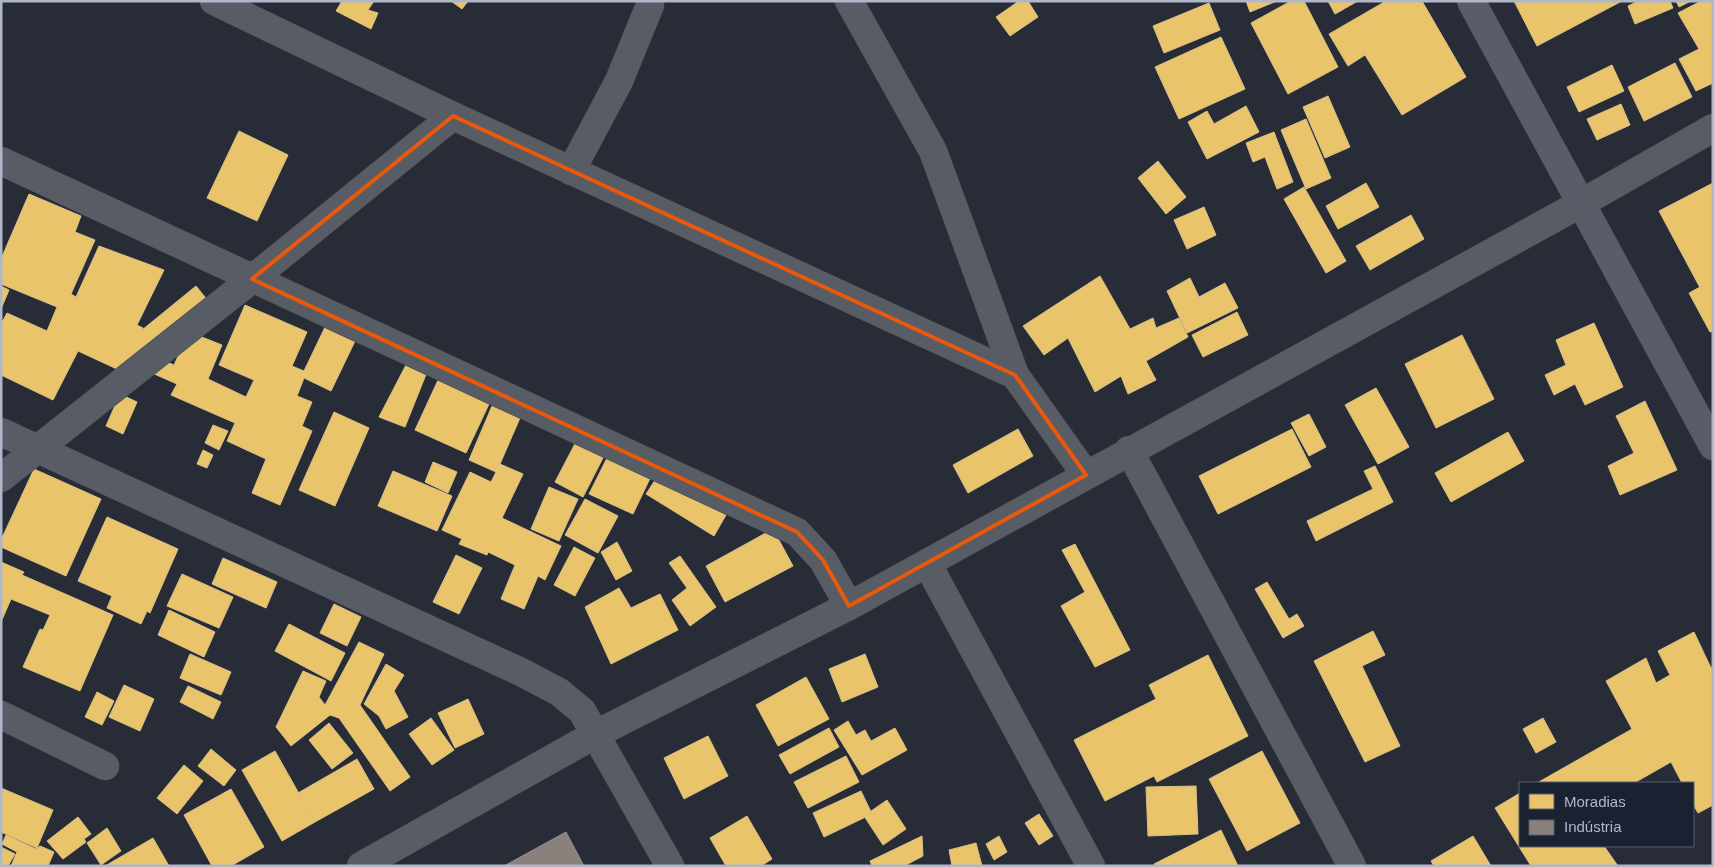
<svg xmlns="http://www.w3.org/2000/svg" width="1714" height="867" font-family="Arial,sans-serif">
  <style>
    .homes { fill: #e9c46a; stroke: #d8c086 }
    .industry { fill: #8a817c; stroke: #959193 }
    .lines { fill: none; stroke-linecap: round; stroke-linejoin: round }
    .minor-casing { stroke: #444750; stroke-width: 29 }
    .major-casing { stroke: #444953; stroke-width: 29 }
    .minor { stroke: #585c64; stroke-width: 28 }
    .major { stroke: #5a5d67; stroke-width: 28 }
    .marked { fill: none; stroke: #e8590c; stroke-width: 4; stroke-linejoin: round }
  </style>
  <rect width="100%" height="100%" fill="#272c37"/>
  <!-- homes -->
  <g class="homes">
    <polygon points="342,1 374,1 368,10 378,13 371,29 336,11"/>
    <polygon points="451,1 468,1 462,9"/>
    <polygon points="1019,1 1028,1 1038,17 1010,36 996,17"/>
    <polygon points="1246,1 1277,1 1250,12"/>
    <polygon points="1291,1 1304,1 1338,67 1288,94 1251,23"/>
    <polygon points="1328,1 1358,1 1335,14"/>
    <polygon points="1386,1 1422,1 1466,77 1402,115 1365,55 1348,66 1329,34"/>
    <polygon points="1514,1 1622,1 1537,46"/>
    <polygon points="1638,1 1670,1 1673,8 1635,24 1628,6"/>
    <polygon points="1676,1 1691,1 1679,7"/>
    <polygon points="1701,1 1713,1 1713,83 1696,91 1679,59 1699,49 1678,13"/>
    <polygon points="1209,3 1220,30 1164,53 1153,26"/>
    <polygon points="1221,37 1245,89 1179,119 1155,67"/>
    <polygon points="1675,63 1692,97 1644,121 1628,87"/>
    <polygon points="1612,65 1624,91 1579,112 1567,87"/>
    <polygon points="1328,96 1350,147 1325,158 1303,107"/>
    <polygon points="1621,104 1630,125 1597,140 1587,119"/>
    <polygon points="1246,106 1259,132 1207,159 1188,122 1207,111 1214,124"/>
    <polygon points="1306,119 1331,178 1306,189 1281,130"/>
    <polygon points="239,131 288,155 257,221 207,198"/>
    <polygon points="1274,132 1293,182 1277,189 1265,157 1253,162 1246,143"/>
    <polygon points="1158,161 1186,197 1166,214 1138,178"/>
    <polygon points="1366,183 1379,207 1338,229 1326,206"/>
    <polygon points="1713,183 1713,312 1659,211"/>
    <polygon points="1304,187 1346,261 1326,273 1284,199"/>
    <polygon points="29,194 81,216 75,232 95,240 71,294 76,297 99,246 164,270 137,325 143,328 142,330 196,286 209,302 119,370 78,351 53,400 1,375 1,324 7,313 47,331 57,307 1,284 1,259"/>
    <polygon points="1204,207 1216,235 1187,249 1174,220"/>
    <polygon points="1411,215 1424,239 1370,270 1356,246"/>
    <polygon points="1100,276 1130,329 1153,318 1156,328 1179,318 1188,337 1146,361 1156,380 1128,394 1121,376 1095,392 1068,338 1044,355 1023,326"/>
    <polygon points="1190,278 1199,297 1225,283 1238,308 1187,333 1167,291"/>
    <polygon points="1713,280 1713,331 1710,332 1689,293"/>
    <polygon points="1,286 9,290 1,309"/>
    <polygon points="245,305 307,332 292,366 304,371 326,325 356,339 331,391 304,378 297,396 312,402 302,426 312,431 280,505 252,493 266,459 227,441 235,423 171,395 177,384 152,373 158,358 174,365 189,332 222,345 208,379 246,397 254,380 219,365"/>
    <polygon points="1237,312 1248,335 1203,357 1192,335"/>
    <polygon points="1594,323 1623,387 1585,405 1575,384 1554,395 1545,375 1566,365 1556,340"/>
    <polygon points="1462,335 1494,399 1436,428 1405,364"/>
    <polygon points="407,363 427,372 405,427 379,417"/>
    <polygon points="439,378 490,402 466,453 415,430"/>
    <polygon points="1376,388 1409,447 1378,464 1345,405"/>
    <polygon points="120,394 137,402 123,434 106,426"/>
    <polygon points="1645,401 1677,470 1620,495 1608,466 1634,453 1616,416"/>
    <polygon points="492,406 520,418 500,464 523,474 502,518 561,546 545,580 538,576 524,609 501,599 515,565 488,552 487,555 459,544 462,539 442,530 470,472 491,482 496,472 469,460"/>
    <polygon points="334,412 369,428 335,506 299,490"/>
    <polygon points="1309,414 1326,447 1309,456 1291,423"/>
    <polygon points="213,425 228,431 219,450 205,443"/>
    <polygon points="1018,429 1033,456 968,493 953,465"/>
    <polygon points="1292,429 1311,467 1218,514 1199,476"/>
    <polygon points="1508,432 1524,461 1451,502 1435,473"/>
    <polygon points="579,436 607,450 583,497 555,482"/>
    <polygon points="203,450 213,455 207,468 197,464"/>
    <polygon points="611,450 654,470 633,514 589,494"/>
    <polygon points="433,462 457,472 448,493 425,482"/>
    <polygon points="1375,466 1393,502 1316,541 1307,521 1373,489 1364,471"/>
    <polygon points="34,469 101,499 66,576 1,547 1,540"/>
    <polygon points="393,471 452,496 437,531 378,506"/>
    <polygon points="659,474 726,515 714,536 646,494"/>
    <polygon points="549,487 578,499 559,541 531,529"/>
    <polygon points="585,499 618,516 598,553 565,535"/>
    <polygon points="107,517 178,549 150,613 147,611 141,624 107,608 112,596 78,581"/>
    <polygon points="773,529 793,566 725,602 706,566"/>
    <polygon points="617,542 632,571 616,580 601,552"/>
    <polygon points="1075,544 1130,650 1095,667 1061,606 1085,592 1062,550"/>
    <polygon points="574,547 595,558 575,596 554,585"/>
    <polygon points="456,555 482,568 459,614 433,602"/>
    <polygon points="680,556 716,607 690,626 672,600 687,588 669,563"/>
    <polygon points="223,558 277,582 266,608 212,584"/>
    <polygon points="1,562 24,572 22,575 113,615 80,691 23,667 40,629 43,630 50,615 11,599 1,622"/>
    <polygon points="182,574 233,597 219,628 167,606"/>
    <polygon points="1267,582 1289,619 1297,614 1304,626 1283,638 1255,589"/>
    <polygon points="619,588 631,608 660,594 678,630 611,664 585,607"/>
    <polygon points="334,604 361,617 347,646 320,633"/>
    <polygon points="169,610 215,632 204,657 158,635"/>
    <polygon points="289,624 345,653 331,681 275,651"/>
    <polygon points="1373,631 1385,655 1362,666 1400,746 1365,762 1314,661"/>
    <polygon points="1694,632 1711,668 1713,667 1713,805 1698,813 1693,804 1693,783 1682,783 1671,762 1634,783 1537,783 1632,729 1606,681 1646,658 1656,683 1670,675 1658,651"/>
    <polygon points="359,642 384,654 360,705 410,777 390,791 339,718 330,715 291,746 276,727 303,671 326,681 319,697 325,705"/>
    <polygon points="190,654 231,672 221,695 180,678"/>
    <polygon points="865,654 878,687 842,702 829,669"/>
    <polygon points="1208,655 1248,736 1157,782 1154,776 1105,801 1074,740 1156,699 1149,685"/>
    <polygon points="386,664 404,675 394,691 408,717 386,729 379,716 364,704"/>
    <polygon points="806,677 829,719 778,746 756,705"/>
    <polygon points="124,685 154,699 140,731 109,717"/>
    <polygon points="188,686 221,702 213,719 180,702"/>
    <polygon points="97,692 114,701 102,725 85,717"/>
    <polygon points="468,699 484,734 455,748 438,713"/>
    <polygon points="431,718 454,750 432,765 409,734"/>
    <polygon points="1543,718 1556,742 1536,753 1523,729"/>
    <polygon points="848,721 856,735 865,730 871,741 895,728 907,750 862,775 834,730"/>
    <polygon points="329,723 353,753 332,769 309,740"/>
    <polygon points="829,728 839,747 790,774 779,755"/>
    <polygon points="708,736 728,776 684,799 664,758"/>
    <polygon points="211,749 236,770 224,786 198,766"/>
    <polygon points="275,751 315,822 282,841 242,770"/>
    <polygon points="1262,751 1300,823 1247,851 1209,779"/>
    <polygon points="846,756 859,782 808,808 794,782"/>
    <polygon points="357,759 374,789 315,822 298,793"/>
    <polygon points="184,765 203,781 177,814 157,798"/>
    <polygon points="1196,786 1198,834 1148,836 1146,787"/>
    <polygon points="1,788 53,810 37,848 1,832"/>
    <polygon points="231,789 264,847 231,866 212,866 184,815"/>
    <polygon points="861,791 872,814 824,837 813,813"/>
    <polygon points="1520,793 1520,846 1604,846 1618,866 1531,866 1495,808"/>
    <polygon points="887,800 906,829 883,845 864,816"/>
    <polygon points="1039,814 1053,836 1039,845 1025,823"/>
    <polygon points="747,816 772,859 761,866 726,866 710,838"/>
    <polygon points="78,817 91,834 84,839 86,842 63,859 47,841"/>
    <polygon points="107,828 121,851 101,865 87,843"/>
    <polygon points="1221,830 1238,866 1155,866 1154,864"/>
    <polygon points="6,835 36,849 40,846 54,852 48,866 11,866 17,852 2,844"/>
    <polygon points="922,836 923,856 904,866 872,866 870,861"/>
    <polygon points="999,836 1007,852 994,860 986,844"/>
    <polygon points="1473,836 1491,866 1434,866 1431,861"/>
    <polygon points="153,838 169,866 105,866"/>
    <polygon points="976,843 982,866 952,866 949,850"/>
    <polygon points="1,847 15,854 8,866 1,866"/>
  </g>
  <!-- industry -->
  <polygon class="industry" points="566,832 584,866 504,866"/>
  <g class="lines">
    <defs>
      <g id="minor">
        <polyline points="214,1 453,116 1015,375 1086,475"/>
        <polyline points="849,1 933,151 1015,375"/>
        <polyline points="1,161 797,532 823,560 849,606"/>
        <polyline points="571,171 619,81 650,5"/>
        <polyline points="1,432 521,672 559,692 582,711 670,866"/>
        <polyline points="1129,450 1352,866"/>
        <polyline points="1,478 252,279 453,116"/>
        <polyline points="927,563 1091,866"/>
        <polyline points="1,715 105,766"/>
        <polyline points="361,866 596,734 849,606 1580,204 1713,128"/>
      </g>
      <polyline id="major" points="1471,1 1713,446"/>
    </defs>
    <!-- minor casing -->
    <use href="#minor" class="minor-casing"/>
    <!-- major casing -->
    <use href="#major" class="major-casing"/>
    <!-- minor -->
    <use href="#minor" class="minor"/>
    <!-- major -->
    <use href="#major" class="major"/>
  </g>
  <!-- marked area -->
  <path class="marked" d="M453 116 1015 375 1086 475 849 606 823 560 797 532 252 279Z"/>
  <!-- border -->
  <rect width="1714" height="867" fill="none" stroke="#b0b7c9" stroke-width="5"/>
  <!-- legend -->
  <rect x="1519" y="782" width="175" height="65" fill="#1a2232" stroke="#565e6e"/>
  <rect x="1529" y="794" width="25" height="15" fill="#e9c46a" stroke="#565e6e"/>
  <text x="1564" y="807" font-size="15" fill="#b0b7c9">Moradias</text>
  <rect x="1529" y="820" width="25" height="15" fill="#8a817c" stroke="#565e6e"/>
  <text x="1564" y="832" font-size="15" fill="#b0b7c9">Indústria</text>
</svg>
